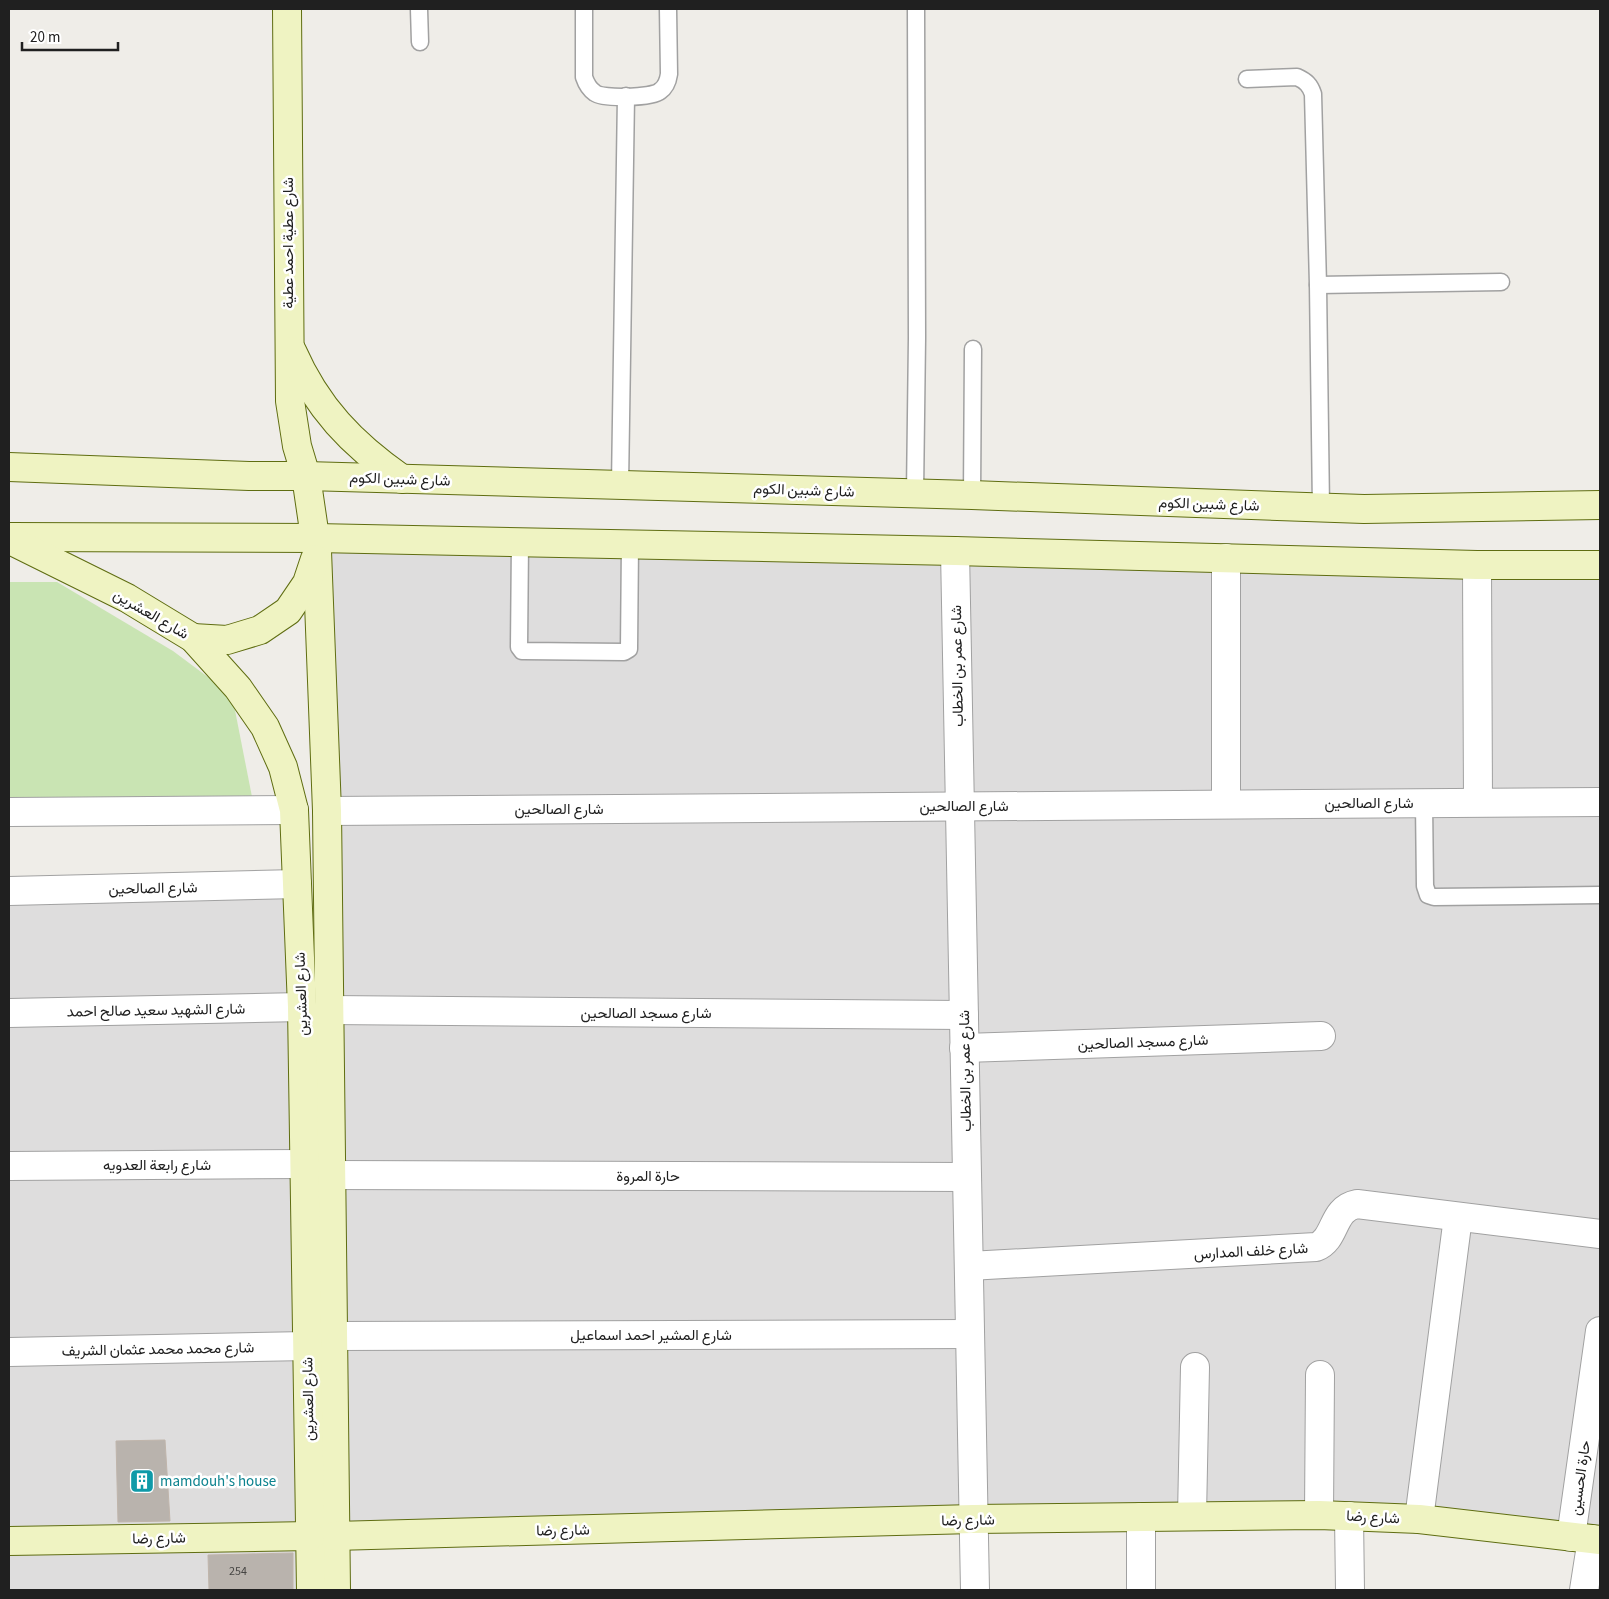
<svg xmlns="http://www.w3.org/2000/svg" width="1609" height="1599" font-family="'Source Sans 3',Vazirmatn,sans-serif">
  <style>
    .residential { fill: #dedddd }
    .grass { fill: #c9e4b3 }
    .building { fill: #b9b3ad; stroke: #c0b5ab }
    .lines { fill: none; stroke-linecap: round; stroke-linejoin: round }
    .lane-casing { stroke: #a1a1a1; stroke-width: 19 }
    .street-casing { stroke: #a1a1a1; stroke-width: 30 }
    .secondary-casing { stroke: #5f6d11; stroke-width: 30 }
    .lane { stroke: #fff; stroke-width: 16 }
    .street { stroke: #fff; stroke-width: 28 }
    .secondary { stroke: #eff3c2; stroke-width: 28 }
    .labels { text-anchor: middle; stroke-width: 5; stroke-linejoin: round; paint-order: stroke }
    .number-label { font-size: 12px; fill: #464543 }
    .street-label { font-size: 15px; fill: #202020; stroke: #fff }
    .culture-label { font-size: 15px; fill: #0d838f; stroke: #fff; text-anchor: start }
  </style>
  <rect width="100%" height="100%" fill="#efede8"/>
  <!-- residential -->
  <g class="residential">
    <polygon points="319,540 1600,567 1600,1537 1416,1517 336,1534"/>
    <polygon points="294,890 306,1590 9,1590 9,896"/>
  </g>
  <!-- grass -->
  <polygon class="grass" points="9,582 57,582 173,651 232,695 254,807 9,804"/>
  <!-- building -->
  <g class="building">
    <polygon points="165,1440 170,1521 118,1522 116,1441"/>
    <polygon points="293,1553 293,1590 209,1590 208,1555"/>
  </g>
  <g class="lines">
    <defs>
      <g id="lane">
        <polyline points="419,9 420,42"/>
        <path d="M584 9V77C586 83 589 89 595 93 603 99 652 98 660 91 666 87 668 81 669 74L668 9"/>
        <path d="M1247 79 1297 77C1306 81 1310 85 1313 94L1318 285 1321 508"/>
        <polyline points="1318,285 1501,282"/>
        <polyline points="620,485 626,96"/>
        <polyline points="915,493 917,338 916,9"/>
        <polyline points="972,495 973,349"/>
        <polyline points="520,542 519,647 522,651 524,651 624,652 629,649 630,544"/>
        <polyline points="1424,803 1425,886 1428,895 1434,897 1600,895"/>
      </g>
      <g id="street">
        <polyline points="955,551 975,1590"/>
        <polyline points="1226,558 1226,804"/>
        <polyline points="1477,565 1478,802"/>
        <polyline points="327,811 1600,802"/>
        <polyline points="9,812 294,810"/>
        <polyline points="9,891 297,884"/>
        <polyline points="329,1010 964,1015"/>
        <polyline points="9,1013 302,1007"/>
        <polyline points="964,1048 1321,1036"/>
        <polyline points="9,1166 304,1164"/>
        <polyline points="330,1175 967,1177"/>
        <path d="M969 1266 1316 1247C1337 1239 1331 1209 1357 1204L1600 1234"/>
        <polyline points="332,1336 970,1334"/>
        <polyline points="9,1352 307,1346"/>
        <polyline points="1319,1515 1320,1375"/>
        <polyline points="1192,1516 1195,1367"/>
        <polyline points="1349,1516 1350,1590"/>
        <polyline points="1141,1517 1141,1590"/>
        <polyline points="1419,1519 1458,1217"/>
        <polyline points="1571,1537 1600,1331"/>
        <polyline points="1584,1590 1592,1539"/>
      </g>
      <g id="secondary">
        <polyline points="287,9 290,401 297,446 306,476 317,551 327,811 336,1590"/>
        <path d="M292 351C317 408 352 444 402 479"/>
        <polyline points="9,467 249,476 306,476 972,495 1364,509 1600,505"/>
        <polyline points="9,537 316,538 955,551 1477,565 1600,565"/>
        <polyline points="10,540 127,598 193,638 238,688 265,727 283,767 294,810 302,1007 311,1590"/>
        <polyline points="193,638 227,640 260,630 288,611 307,583 315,559"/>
        <polyline points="334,1536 973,1519 1319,1515 1419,1519 1600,1540"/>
        <polyline points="9,1541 310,1536"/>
      </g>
    </defs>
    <!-- lane casing -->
    <use href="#lane" class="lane-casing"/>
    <!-- street casing -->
    <use href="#street" class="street-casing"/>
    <!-- secondary casing -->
    <use href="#secondary" class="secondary-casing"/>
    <!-- lane -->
    <use href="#lane" class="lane"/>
    <!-- street -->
    <use href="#street" class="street"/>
    <!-- secondary -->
    <use href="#secondary" class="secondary"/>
  </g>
  <!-- icons -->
  <defs>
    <symbol id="building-square" viewBox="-11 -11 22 22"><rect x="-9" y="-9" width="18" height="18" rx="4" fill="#0f9aa8" stroke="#fff"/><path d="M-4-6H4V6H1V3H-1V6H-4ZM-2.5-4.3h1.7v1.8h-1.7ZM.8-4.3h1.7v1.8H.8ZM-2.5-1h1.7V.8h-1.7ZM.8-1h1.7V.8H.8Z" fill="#fff"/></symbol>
  </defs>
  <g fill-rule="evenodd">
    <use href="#building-square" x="128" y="1467" width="28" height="28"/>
  </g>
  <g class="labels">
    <!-- number labels -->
    <g class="number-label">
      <text x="238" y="1575">254</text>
    </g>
    <!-- street labels -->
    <g class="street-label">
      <text transform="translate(288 243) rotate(-90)" y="5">شارع عطية احمد عطية</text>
      <text transform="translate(400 479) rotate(2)" y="5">شارع شبين الكوم</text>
      <text transform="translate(804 490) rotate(2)" y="5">شارع شبين الكوم</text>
      <text transform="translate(1209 504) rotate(2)" y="5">شارع شبين الكوم</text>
      <text transform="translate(151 614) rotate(30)" y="5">شارع العشرين</text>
      <text transform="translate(957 666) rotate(-91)" y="5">شارع عمر بن الخطاب</text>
      <text x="1369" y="808">شارع الصالحين</text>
      <text x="964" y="811">شارع الصالحين</text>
      <text x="559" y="814">شارع الصالحين</text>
      <text transform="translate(153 888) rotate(-1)" y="5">شارع الصالحين</text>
      <text transform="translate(301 994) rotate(-92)" y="5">شارع العشرين</text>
      <text transform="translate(156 1010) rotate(-1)" y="5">شارع الشهيد سعيد صالح احمد</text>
      <text x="646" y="1018">شارع مسجد الصالحين</text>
      <text transform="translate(1143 1042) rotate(-2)" y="5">شارع مسجد الصالحين</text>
      <text transform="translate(965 1071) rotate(-91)" y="5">شارع عمر بن الخطاب</text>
      <text x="157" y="1170">شارع رابعة العدويه</text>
      <text x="648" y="1181">حارة المروة</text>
      <text transform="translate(1251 1251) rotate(-3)" y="5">شارع خلف المدارس</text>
      <text x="651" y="1340">شارع المشير احمد اسماعيل</text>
      <text transform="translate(158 1349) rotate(-1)" y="5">شارع محمد محمد عثمان الشريف</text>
      <text transform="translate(308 1399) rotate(-91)" y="5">شارع العشرين</text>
      <text transform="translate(1580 1478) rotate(-82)" y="5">حارة الحسين</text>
      <text transform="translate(1373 1517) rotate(3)" y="5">شارع رضا</text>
      <text transform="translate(968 1520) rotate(-1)" y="5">شارع رضا</text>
      <text transform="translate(563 1530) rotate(-1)" y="5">شارع رضا</text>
      <text transform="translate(159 1538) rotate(-1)" y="5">شارع رضا</text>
    </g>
    <!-- culture labels -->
    <g class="culture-label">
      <text x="160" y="1486">mamdouh's house</text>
    </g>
  </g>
  <!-- border -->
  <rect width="1609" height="1599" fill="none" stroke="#202020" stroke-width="20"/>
  <!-- scale -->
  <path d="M22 42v8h96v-8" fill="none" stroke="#202020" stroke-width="2.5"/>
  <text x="30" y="42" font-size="15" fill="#202020" stroke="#ffffff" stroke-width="4" paint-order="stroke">20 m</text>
</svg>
